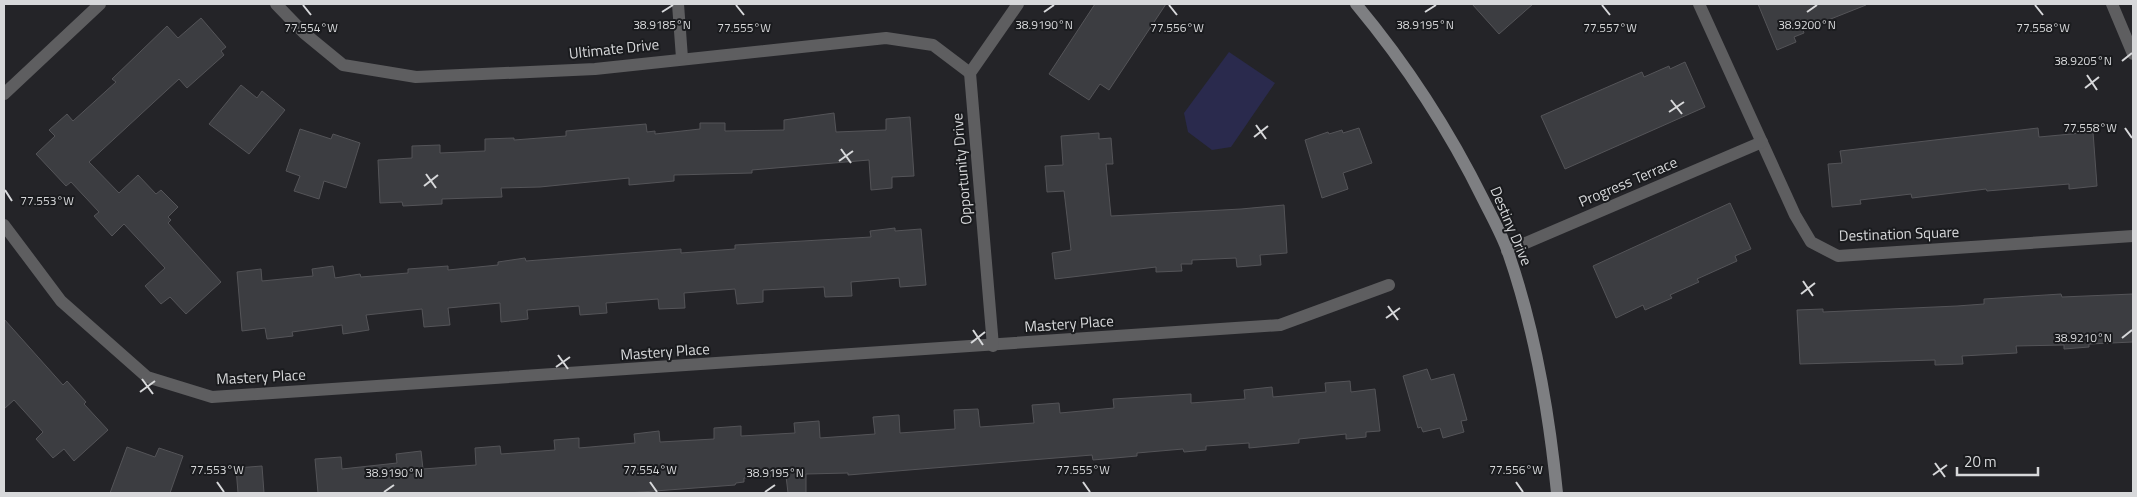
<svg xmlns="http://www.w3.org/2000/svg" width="2137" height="497" font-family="'Titillium Web',sans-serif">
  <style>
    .green { fill: #2a2a4d }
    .building { fill: #3c3d41; stroke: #545458 }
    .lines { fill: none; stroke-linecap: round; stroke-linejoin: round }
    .street { stroke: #5e5e60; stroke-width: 12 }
    .secondary { stroke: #7e7f82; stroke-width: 12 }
    .ticks { fill: none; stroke: #d7d8da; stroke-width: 2 }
    .labels { text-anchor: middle; stroke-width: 4; stroke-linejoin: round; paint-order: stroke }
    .street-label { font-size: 15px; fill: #d7d8da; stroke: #1a1b1e }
    .ticks-label { font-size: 12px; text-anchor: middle; fill: #d7d8da; stroke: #1a1b1e; stroke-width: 4; stroke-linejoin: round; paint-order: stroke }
  </style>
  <rect width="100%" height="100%" fill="#242428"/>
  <!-- green -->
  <polygon class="green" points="1229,52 1275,83 1231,147 1212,150 1188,132 1184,113"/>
  <!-- building -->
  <g class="building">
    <polygon points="1095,4 1166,4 1109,90 1100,84 1089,100 1049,74"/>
    <polygon points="1472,4 1533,4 1499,34"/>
    <polygon points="1758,4 1866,4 1866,5 1803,30 1804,33 1794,37 1796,42 1777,50"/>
    <polygon points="201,18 226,47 221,51 224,55 187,88 179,79 89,162 119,193 138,175 156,194 161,190 178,207 168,217 171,220 168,223 221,282 186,314 170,297 161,304 145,286 165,268 124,224 112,236 94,216 99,212 71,182 66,186 36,154 55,136 49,130 67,114 73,121 116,82 112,79 167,26 178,38"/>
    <polygon points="1685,62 1705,107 1565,169 1541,116 1642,72 1644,77 1669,66 1670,69"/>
    <polygon points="241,85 257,98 262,91 285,110 249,154 209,124"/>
    <polygon points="834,113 836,132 886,130 886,119 910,117 914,176 892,177 892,188 871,190 869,160 752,170 752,173 674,175 674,181 629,185 629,178 540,187 501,188 502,197 442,199 442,204 403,206 402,202 380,203 378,160 412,158 412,146 440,145 440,153 485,151 485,139 514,138 514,140 566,136 566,131 646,124 647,132 655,131 655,134 700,129 700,123 725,123 725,131 784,130 784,120"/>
    <polygon points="1359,128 1372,163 1343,173 1348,189 1322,198 1305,140 1328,132 1329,134 1342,130 1343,133"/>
    <polygon points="2038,128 2039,137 2093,132 2097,186 2069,189 2069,184 1987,191 1986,189 1912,198 1911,194 1860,200 1861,204 1832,207 1828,164 1842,163 1840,151"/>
    <polygon points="300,129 331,139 333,134 360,143 346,188 324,181 319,199 294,191 300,176 286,171"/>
    <polygon points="1099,133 1099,139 1111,138 1113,164 1106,164 1111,216 1241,209 1284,205 1287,253 1260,255 1261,265 1237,267 1236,258 1192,260 1192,264 1181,264 1182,271 1156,272 1156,267 1055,279 1052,253 1071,250 1064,191 1047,192 1045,166 1063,165 1061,136"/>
    <polygon points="1730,203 1751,249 1735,256 1737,261 1697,279 1699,282 1670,295 1672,298 1645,310 1643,305 1616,318 1593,266"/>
    <polygon points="895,228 895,231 921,229 926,285 900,287 899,278 851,282 852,296 825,297 824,287 763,290 763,302 737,304 735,289 684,293 685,308 659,309 658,299 606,303 607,313 580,315 579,306 527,310 528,319 501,322 500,303 448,308 450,325 424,327 422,309 366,315 369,330 343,334 342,325 292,332 293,336 267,339 265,328 242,331 237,272 261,269 262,281 313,276 312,269 333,266 335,278 360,274 361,277 408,273 408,269 448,266 448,270 498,265 498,262 525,258 526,261 681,249 681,253 735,249 735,245 871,237 870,231"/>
    <polygon points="2061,294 2062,297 2133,294 2133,342 2089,344 2089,347 2064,349 2064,345 2016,346 2017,353 1962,356 1963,364 1935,365 1935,360 1800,364 1797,310 1823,309 1823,312 1957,306 1984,304 1984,299"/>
    <polygon points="4,319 63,385 67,381 86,402 84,404 108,430 74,461 64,449 53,458 36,439 43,432 14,400 4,409"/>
    <polygon points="1427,369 1431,380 1454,374 1467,420 1461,421 1464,432 1443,438 1440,428 1423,432 1421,427 1418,428 1403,376"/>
    <polygon points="1350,381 1351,392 1375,389 1380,431 1366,432 1366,437 1346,439 1346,434 1299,439 1299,443 1249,448 1249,443 1206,446 1206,450 1184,452 1183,449 1137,453 1137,456 1093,460 1092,455 848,475 848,473 806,474 806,493 788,493 786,476 744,478 744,482 736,483 735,485 628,493 318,493 315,459 341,457 342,469 397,463 396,454 421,451 423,469 476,465 475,448 500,446 501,454 555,450 554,440 579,438 579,448 635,443 634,434 659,431 660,442 714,439 714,428 741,426 741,436 795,433 794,423 819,421 820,438 875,434 873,417 899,415 900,433 955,429 954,410 978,409 980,427 1034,423 1032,405 1059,403 1060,413 1114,408 1113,399 1191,394 1191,403 1245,399 1244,390 1272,387 1273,397 1326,392 1325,383"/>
    <polygon points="127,447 155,457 159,448 183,456 170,493 110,493"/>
    <polygon points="262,466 264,493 238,493 236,468"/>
  </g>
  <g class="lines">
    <!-- street -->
    <g class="street">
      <polyline points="276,4 304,33 343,65 416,77 595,69 886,38 933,45 970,73"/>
      <polyline points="678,4 682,58"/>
      <polyline points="1699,4 1795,215 1811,242 1838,256 2133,236"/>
      <polyline points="2112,4 2133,54"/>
      <polyline points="4,94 100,4"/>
      <polyline points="4,225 61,301 147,377 212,397 1280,325 1389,285"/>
      <polyline points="1507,251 1762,142"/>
      <polyline points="993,346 970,73 1018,4"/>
    </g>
    <!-- secondary -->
    <path class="secondary" d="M1356 4C1406 64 1449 130 1484 201 1492 217 1502 235 1508 252 1535 330 1549 411 1557 493"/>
  </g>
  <!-- ticks -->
  <path class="ticks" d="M303 5 311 15M736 5 744 15M1169 5 1177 15M1602 5 1610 15M2035 5 2043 15M662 12 673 5M1044 12 1054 5M1425 12 1436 5M1807 12 1817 5M2122 61 2132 53M2087 75 2097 90M2085 88 2099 77M1671 100 1682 114M1669 112 1684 102M1256 125 1266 139M2125 128 2132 138M1254 137 1268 126M841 149 851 163M839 161 853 151M426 174 436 188M424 186 438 175M5 190 12 201M1803 281 1813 296M1801 294 1815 283M1388 306 1398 320M1386 318 1400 308M973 330 983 345M2122 338 2132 330M971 343 985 332M558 355 568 369M556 367 570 357M142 379 153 394M140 392 155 381M1935 463 1945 477M1933 475 1947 465M217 482 224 492M650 482 657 492M1083 482 1090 492M1516 482 1523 492M384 492 394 485M765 492 775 485"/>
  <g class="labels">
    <!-- street labels -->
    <g class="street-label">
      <text transform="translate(614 49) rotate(-6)" y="5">Ultimate Drive</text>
      <text transform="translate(962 169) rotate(-95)" y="5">Opportunity Drive</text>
      <text transform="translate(1628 182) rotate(-23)" y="5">Progress Terrace</text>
      <text transform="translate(1511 226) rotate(67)" y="5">Destiny Drive</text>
      <text transform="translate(1899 234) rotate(-2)" y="5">Destination Square</text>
      <text transform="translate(1069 324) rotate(-4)" y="5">Mastery Place</text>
      <text transform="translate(665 352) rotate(-4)" y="5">Mastery Place</text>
      <text transform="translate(261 377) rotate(-3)" y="5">Mastery Place</text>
    </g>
  </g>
  <g class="ticks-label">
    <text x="662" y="29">38.9185°N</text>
    <text x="1044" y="29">38.9190°N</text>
    <text x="1425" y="29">38.9195°N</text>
    <text x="1807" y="29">38.9200°N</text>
    <text x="311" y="32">77.554°W</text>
    <text x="744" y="32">77.555°W</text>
    <text x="1177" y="32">77.556°W</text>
    <text x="2043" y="32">77.558°W</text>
    <text x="1610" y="32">77.557°W</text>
    <text x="2083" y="65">38.9205°N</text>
    <text x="2090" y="132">77.558°W</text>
    <text x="47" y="205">77.553°W</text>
    <text x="2083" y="342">38.9210°N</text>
    <text x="217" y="474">77.553°W</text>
    <text x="650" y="474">77.554°W</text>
    <text x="1083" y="474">77.555°W</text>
    <text x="1516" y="474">77.556°W</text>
    <text x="394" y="477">38.9190°N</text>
    <text x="775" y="477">38.9195°N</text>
  </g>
  <!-- border -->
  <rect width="2137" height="497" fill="none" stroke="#d7d8da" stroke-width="10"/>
  <!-- scale -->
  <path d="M1957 467v8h81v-8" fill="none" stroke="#d7d8da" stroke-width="2.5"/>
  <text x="1964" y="467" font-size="15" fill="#d7d8da" stroke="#1a1b1e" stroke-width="4" paint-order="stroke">20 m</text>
</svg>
